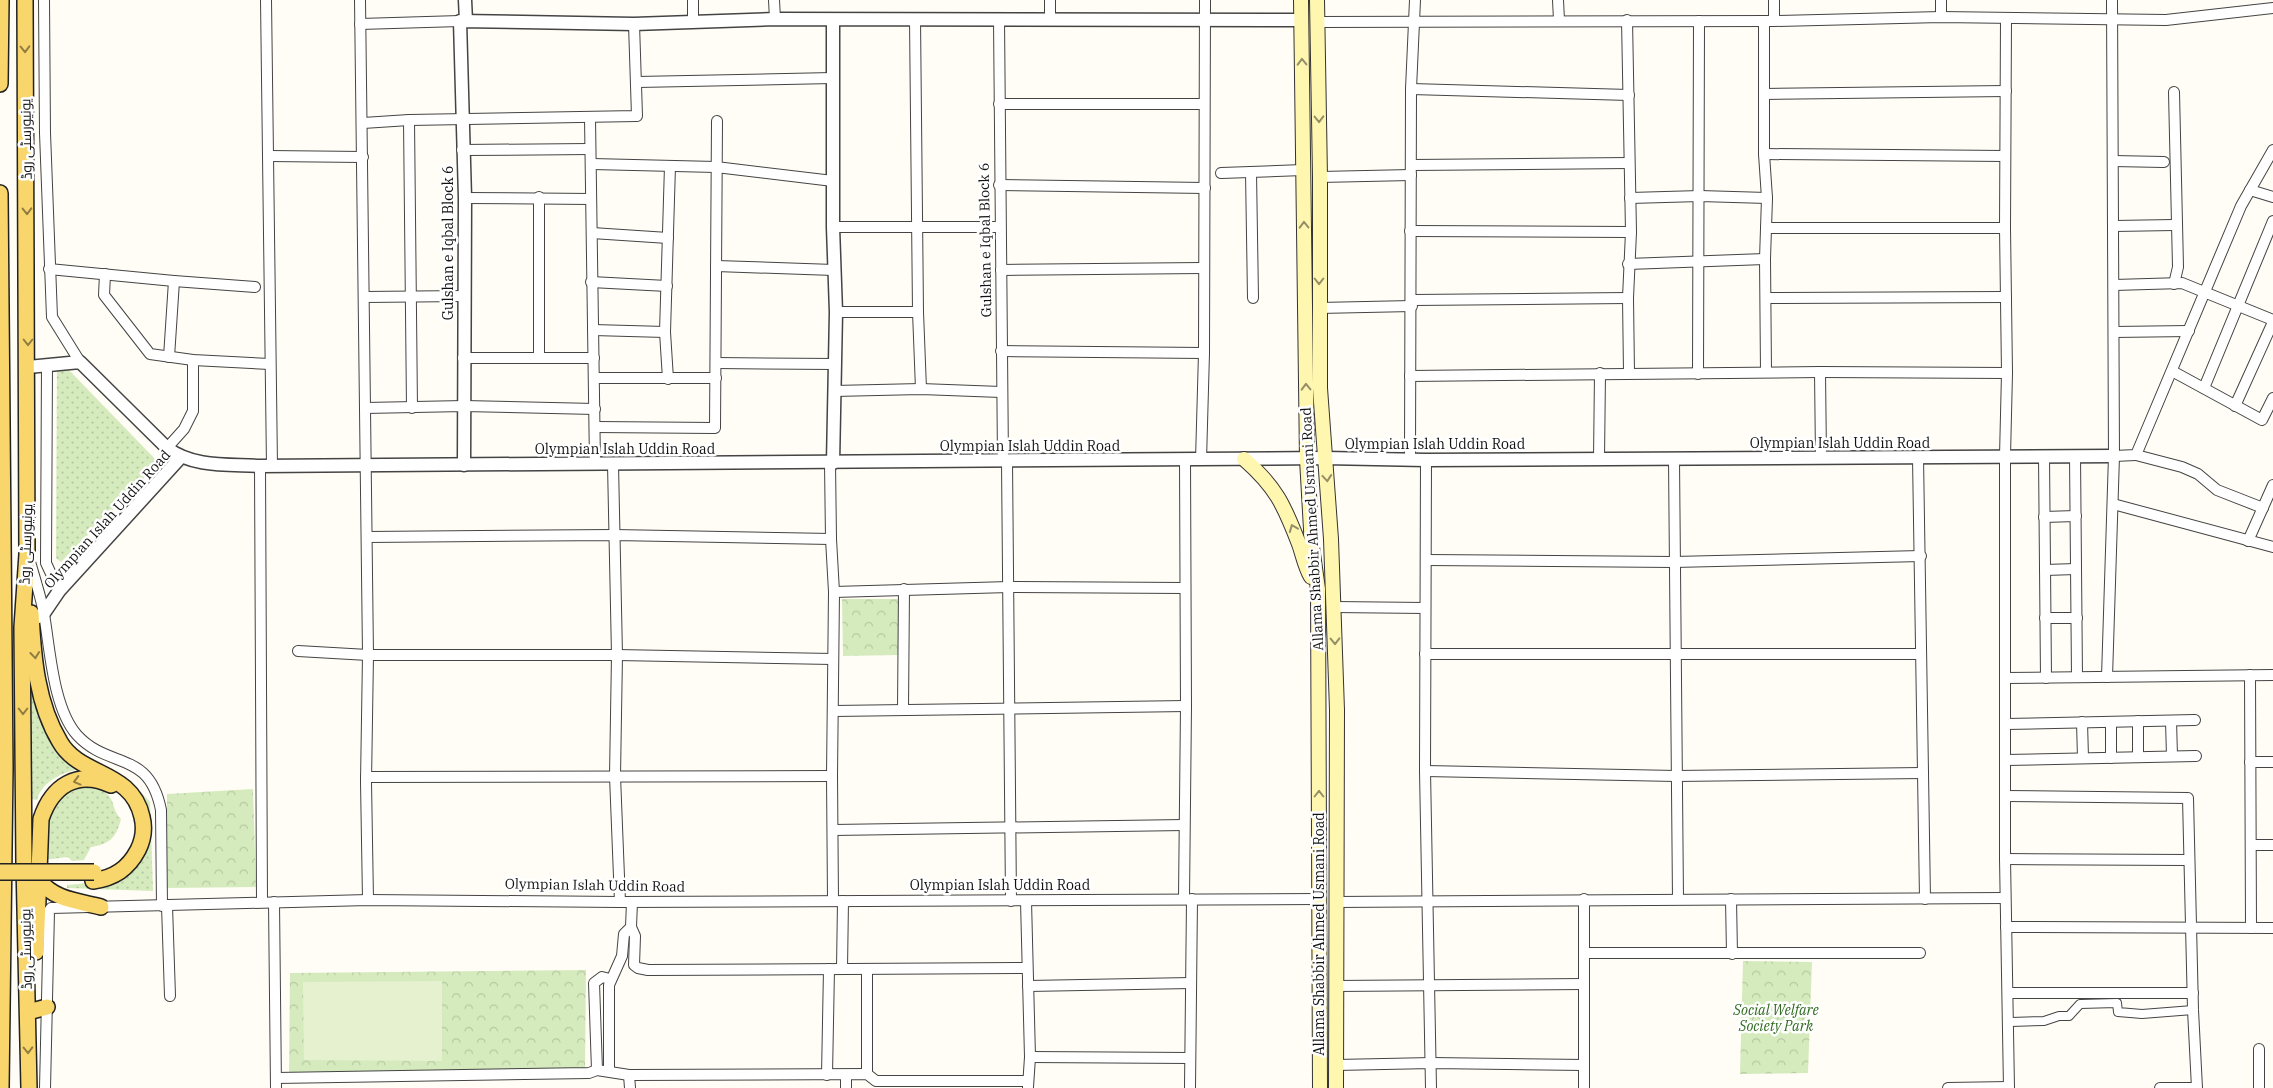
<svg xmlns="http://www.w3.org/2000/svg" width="2273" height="1088" font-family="'IBM Plex Serif',Cairo,serif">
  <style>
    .grass { fill: url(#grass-dots) }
    .park { fill: url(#park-crowns) }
    .pitch { fill: #e6f2cf }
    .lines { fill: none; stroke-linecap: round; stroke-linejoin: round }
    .pedestrian-casing { stroke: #444; stroke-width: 10 }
    .minor-casing { stroke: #444; stroke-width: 12 }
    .tertiary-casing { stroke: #444; stroke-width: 15 }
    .secondary-casing { stroke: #333; stroke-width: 16 }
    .primary-casing { stroke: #222; stroke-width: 18 }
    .pedestrian { stroke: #fff; stroke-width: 8 }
    .minor { stroke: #fff; stroke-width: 10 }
    .tertiary { stroke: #fff; stroke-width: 12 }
    .secondary { stroke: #fff6b0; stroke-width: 14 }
    .primary { stroke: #f9d66b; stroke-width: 15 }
    .primary-bridge-casing { stroke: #222; stroke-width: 18; stroke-linecap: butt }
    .primary-bridge { stroke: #f9d66b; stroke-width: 15 }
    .oneway { stroke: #917d42 }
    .oneway2 { stroke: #948f68 }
    .labels { text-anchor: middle; stroke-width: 5; stroke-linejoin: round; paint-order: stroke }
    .street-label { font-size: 14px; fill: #111; stroke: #fff }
    .park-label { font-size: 14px; font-style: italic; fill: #2f6b1f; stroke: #fff }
  </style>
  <defs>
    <pattern id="grass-dots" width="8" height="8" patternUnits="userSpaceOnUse" patternTransform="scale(1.25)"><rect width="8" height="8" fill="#d5ebbd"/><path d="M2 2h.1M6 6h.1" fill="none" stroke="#b6c8a1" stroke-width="1.8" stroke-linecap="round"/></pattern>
    <pattern id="park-crowns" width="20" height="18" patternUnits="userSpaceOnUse" patternTransform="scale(1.25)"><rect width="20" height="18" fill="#d5ebbd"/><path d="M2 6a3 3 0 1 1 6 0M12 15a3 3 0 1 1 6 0" fill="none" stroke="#b6c8a1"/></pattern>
  </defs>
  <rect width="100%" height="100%" fill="#fffdf5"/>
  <!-- grass -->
  <g class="grass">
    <polygon points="57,365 64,365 159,463 61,562 56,558"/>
    <path d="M28 674 32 677C34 722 50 738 80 769 63 772 42 781 37 800L31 799Z"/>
    <path d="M95 786C120 799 108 805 121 819 116 838 110 844 91 847L84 860 72 861 68 857 43 860C44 836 44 803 68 789 75 785 88 786 95 786Z"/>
    <polygon points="139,790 150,802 153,891 67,888 67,885 111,881 149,826 145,801"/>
  </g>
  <!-- park -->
  <g class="park">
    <polygon points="842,599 899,599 899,655 843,656"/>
    <polygon points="253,789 256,887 167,888 167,794"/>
    <polygon points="1743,961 1812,962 1808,1073 1740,1074"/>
    <polygon points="586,970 585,1070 289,1072 290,973"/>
  </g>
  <!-- pitch -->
  <polygon class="pitch" points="442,981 442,1061 304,1060 303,982"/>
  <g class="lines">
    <defs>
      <polyline id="pedestrian" points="2011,1022 2044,1021 2059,1016 2069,1016 2080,1004 2117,1003 2118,1012 2142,1014 2193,1010"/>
      <g id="minor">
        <polyline points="44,0 45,133 52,317 80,362"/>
        <polyline points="266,0 272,466"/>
        <polyline points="360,0 368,655 366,782 368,900"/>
        <polyline points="774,0 775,19"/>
        <polyline points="1558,0 1559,20"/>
        <polyline points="1941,0 1941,17"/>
        <polyline points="2006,18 2005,228 2007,373 2005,456 2005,859 2009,1088"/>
        <polyline points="915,19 918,312 921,389"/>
        <polyline points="999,19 1003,461"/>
        <polyline points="1050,19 1050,0"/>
        <polyline points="693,20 693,0"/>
        <polyline points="1627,20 1631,232 1628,298 1629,373"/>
        <polyline points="1764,21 1764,154 1767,198 1765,259 1766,372"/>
        <polyline points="1774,21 1774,0"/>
        <polyline points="1317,22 1774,21 1941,17 2166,20 2273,8"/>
        <polyline points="360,24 460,21"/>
        <polyline points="637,82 833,78"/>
        <polyline points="1411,89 1629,95"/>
        <polyline points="2174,92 2178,267 2174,284"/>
        <polyline points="1764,94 2006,91"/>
        <polyline points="999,104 1204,104"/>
        <polyline points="590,118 595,464"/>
        <polyline points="409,120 412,408"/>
        <polyline points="363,123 409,120 637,116 634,24"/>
        <polyline points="462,150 590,149"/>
        <polyline points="1764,154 2005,156"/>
        <polyline points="269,156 363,157"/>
        <polyline points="2113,161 2164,162"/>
        <polyline points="592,164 716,167 833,181"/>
        <polyline points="1412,165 1629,163"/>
        <polyline points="1251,172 1253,298"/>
        <polyline points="1221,173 1303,170"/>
        <polyline points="1320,177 1411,175"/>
        <polyline points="999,185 1205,188"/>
        <polyline points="2250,190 2273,197"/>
        <polyline points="465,198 591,199"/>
        <polyline points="1630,198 1700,196 1767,198"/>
        <polyline points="2114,226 2174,225"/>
        <polyline points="833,227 1000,227"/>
        <polyline points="1766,228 2005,228"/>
        <polyline points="1410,231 1631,232"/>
        <polyline points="592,233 668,238"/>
        <polyline points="1628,264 1765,259"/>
        <polyline points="716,266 834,270"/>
        <polyline points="49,269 174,281 255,287"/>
        <polyline points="1001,270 1203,268"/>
        <polyline points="105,274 104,295 150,354 193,360 270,364"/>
        <polyline points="591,282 667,286"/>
        <polyline points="2114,285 2182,283 2273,320"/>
        <polyline points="365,297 464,296"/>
        <polyline points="1766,298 2006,297"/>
        <polyline points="1412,300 1628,298"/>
        <polyline points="1319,308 1412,306"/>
        <polyline points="836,312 918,312"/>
        <polyline points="593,330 665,332"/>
        <polyline points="2114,332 2189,331"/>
        <polyline points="1001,351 1204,353"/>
        <polyline points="169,357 174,281"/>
        <polyline points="463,358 594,358"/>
        <polyline points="539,358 539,197"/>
        <polyline points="716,363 835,364"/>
        <polyline points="47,365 46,563 59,591"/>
        <polyline points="2172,371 2262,420 2273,398"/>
        <polyline points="1820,372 1821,458"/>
        <polyline points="1698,374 1699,21"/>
        <polyline points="1410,376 1820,372 2007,373"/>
        <polyline points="595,378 716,378"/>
        <polyline points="668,379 665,332 670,166"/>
        <polyline points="2204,388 2273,221"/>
        <polyline points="834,391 921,389 1001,392"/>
        <polyline points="2235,406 2273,322"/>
        <polyline points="365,408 464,406 595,409"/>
        <polyline points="596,427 715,428 717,121"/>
        <polyline points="167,448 184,429 193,411 193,360"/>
        <polyline points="2136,455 2182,467 2198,474 2217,490 2263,508"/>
        <polyline points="2044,456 2046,678"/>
        <polyline points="2075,456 2077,677"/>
        <polyline points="2114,456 2136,455 2241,206 2273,150"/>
        <polyline points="1918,457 1925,899"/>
        <polyline points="1410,459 1411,89 1415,0"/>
        <polyline points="1599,459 1600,373"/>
        <polyline points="1674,459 1678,899"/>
        <polyline points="1201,460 1204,353 1205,0"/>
        <polyline points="1426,460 1425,771 1431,1088"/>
        <polyline points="1007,461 1011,901"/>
        <polyline points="830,463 831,539 834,592 832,776 833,901"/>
        <polyline points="613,464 617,655 615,776 620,902"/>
        <polyline points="260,466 262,902"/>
        <polyline points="2113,504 2273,547"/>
        <polyline points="2044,517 2076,516"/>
        <polyline points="367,537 614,535 831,539"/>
        <polyline points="2248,541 2273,485"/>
        <polyline points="1426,560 1674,562 1921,556"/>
        <path d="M30 562C35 579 41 597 44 614 50 649 53 708 77 735 109 770 149 749 161 810L162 906"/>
        <polyline points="2045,570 2076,569"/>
        <polyline points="834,592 1009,587 1185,588"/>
        <polyline points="1334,607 1425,608"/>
        <polyline points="2045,618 2077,618"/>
        <polyline points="298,651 368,655 617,655 833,659"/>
        <polyline points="1425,654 1921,654"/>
        <polyline points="2250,675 2251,928"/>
        <polyline points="2107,677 2114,456 2112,0"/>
        <polyline points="2005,678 2273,675"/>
        <polyline points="903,709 904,589"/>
        <polyline points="833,711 1186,706"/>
        <polyline points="2138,721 2138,757"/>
        <polyline points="2171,721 2172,756"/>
        <polyline points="2082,722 2083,758"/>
        <polyline points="2111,722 2111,758"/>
        <polyline points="2006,724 2195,720"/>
        <polyline points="2006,760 2196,756"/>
        <polyline points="2250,762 2273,762"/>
        <polyline points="1425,771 1676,776 1923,773"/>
        <polyline points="366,777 832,776"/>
        <polyline points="2005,796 2188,798 2193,1010 2197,1088"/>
        <polyline points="833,830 1184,825"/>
        <polyline points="2251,845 2273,845"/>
        <polyline points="2005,859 2188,860"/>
        <polyline points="1184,898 1186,706 1185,460"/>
        <polyline points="1731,899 1732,954"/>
        <polyline points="1026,901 1030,1057 1028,1087"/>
        <polyline points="274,902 276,1088"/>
        <polyline points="1335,902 2005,898"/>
        <polyline points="167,906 170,996"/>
        <polyline points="631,927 635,936 634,965 638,968 648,970 1027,968"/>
        <polyline points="2006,927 2273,928"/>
        <polyline points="1585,953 1920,953"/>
        <polyline points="842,969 843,901"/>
        <polyline points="1028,986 1191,983"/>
        <polyline points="1335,986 1584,984"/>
        <polyline points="2008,993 2193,993"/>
        <polyline points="1030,1057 1190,1058"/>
        <polyline points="1336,1065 1432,1063 1584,1065"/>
        <polyline points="597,1070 594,983 602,977 610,979"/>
        <polyline points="609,1071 609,985 622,956 624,934 631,927 632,902"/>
        <polyline points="867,1074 867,970"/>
        <polyline points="629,1075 630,1088"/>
        <polyline points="827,1075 829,969"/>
        <polyline points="846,1076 846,1088"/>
        <polyline points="276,1078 589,1073 597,1070 629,1075 867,1074 876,1081 1028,1081"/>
        <polyline points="45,1088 49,911 51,908 368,900 620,902 1319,899"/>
        <polyline points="1190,1088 1192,899"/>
        <polyline points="1584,1088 1584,899"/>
        <polyline points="1948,1088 2009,1087"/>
        <polyline points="2160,1088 2197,1088"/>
        <polyline points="2259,1088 2259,1049"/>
      </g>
      <g id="tertiary">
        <polyline points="465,0 466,21"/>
        <polyline points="833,21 833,227 836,312 833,463"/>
        <path d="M28 367 80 362 167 448C194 468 229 464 260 466L1325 458 1426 460 2114 456"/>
        <polyline points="464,465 465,198 460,21 634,24 775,19 1301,20"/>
        <polyline points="25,625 44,613 59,591 181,457"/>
      </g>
      <g id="secondary">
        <polyline points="1301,0 1307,459 1312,547 1318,589 1320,1088"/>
        <polyline points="1317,0 1320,177 1320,388 1331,539 1337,710 1336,1088"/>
        <path d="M1244 459C1276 487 1284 505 1299 544 1303 555 1305 567 1311 577"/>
      </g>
      <g id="primary">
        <polyline points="25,0 27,554 22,627 24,864 29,1088"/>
        <polyline points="0,84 1,0"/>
        <polyline points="0,193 5,768 1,1088"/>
        <path d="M31 613C33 657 37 704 60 742 80 777 132 770 142 817 145 829 143 840 138 850 128 869 114 878 93 881"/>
        <path d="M39 880C54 900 78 901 101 907"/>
        <path d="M36 952 41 819C52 786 77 769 111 785"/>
        <polyline points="28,1012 47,1007"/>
      </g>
    </defs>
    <!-- pedestrian casing -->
    <use href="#pedestrian" class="pedestrian-casing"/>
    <!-- minor casing -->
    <use href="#minor" class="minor-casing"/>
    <!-- tertiary casing -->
    <use href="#tertiary" class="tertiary-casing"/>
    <!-- secondary casing -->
    <use href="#secondary" class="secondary-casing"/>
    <!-- primary casing -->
    <use href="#primary" class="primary-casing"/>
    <!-- pedestrian -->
    <use href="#pedestrian" class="pedestrian"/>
    <!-- minor -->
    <use href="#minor" class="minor"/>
    <!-- tertiary -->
    <use href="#tertiary" class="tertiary"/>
    <!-- secondary -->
    <use href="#secondary" class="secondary"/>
    <!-- primary -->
    <use href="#primary" class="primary"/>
    <defs>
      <polyline id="primary-bridge" points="0,872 94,872"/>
    </defs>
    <!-- primary-bridge casing -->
    <use href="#primary-bridge" class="primary-bridge-casing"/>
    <!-- primary-bridge -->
    <use href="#primary-bridge" class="primary-bridge"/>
  </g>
  <!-- one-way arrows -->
  <defs><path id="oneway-chevron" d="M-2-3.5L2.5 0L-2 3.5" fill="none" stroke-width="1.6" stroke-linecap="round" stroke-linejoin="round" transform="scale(1.25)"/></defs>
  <g class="oneway">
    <use href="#oneway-chevron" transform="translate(25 49) rotate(89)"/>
    <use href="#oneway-chevron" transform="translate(27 211) rotate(89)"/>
    <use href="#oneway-chevron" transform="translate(28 342) rotate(90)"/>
    <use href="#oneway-chevron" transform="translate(35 655) rotate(84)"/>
    <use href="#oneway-chevron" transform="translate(23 711) rotate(90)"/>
    <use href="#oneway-chevron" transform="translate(77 781) rotate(165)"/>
    <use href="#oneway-chevron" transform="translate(28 1050) rotate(89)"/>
  </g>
  <g class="oneway2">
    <use href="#oneway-chevron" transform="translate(1302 62) rotate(-91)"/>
    <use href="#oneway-chevron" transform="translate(1319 119) rotate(89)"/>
    <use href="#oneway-chevron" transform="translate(1304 225) rotate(-91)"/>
    <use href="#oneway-chevron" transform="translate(1319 281) rotate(90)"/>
    <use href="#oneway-chevron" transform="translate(1306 387) rotate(-91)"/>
    <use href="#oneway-chevron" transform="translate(1327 478) rotate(85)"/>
    <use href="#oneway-chevron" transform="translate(1293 528) rotate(-112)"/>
    <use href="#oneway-chevron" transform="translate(1335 641) rotate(89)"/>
    <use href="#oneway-chevron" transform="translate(1319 794) rotate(-90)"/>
  </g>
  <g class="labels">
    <!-- street labels -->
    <g class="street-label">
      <text transform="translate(26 139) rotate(-91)" y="5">یونیورسٹی روڈ</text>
      <text transform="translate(985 240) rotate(-91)" y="5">Gulshan e Iqbal Block 6</text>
      <text transform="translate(448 243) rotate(-90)" y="5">Gulshan e Iqbal Block 6</text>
      <text x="1840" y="448">Olympian Islah Uddin Road</text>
      <text x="1435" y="449">Olympian Islah Uddin Road</text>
      <text x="1030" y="451">Olympian Islah Uddin Road</text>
      <text x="625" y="454">Olympian Islah Uddin Road</text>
      <text transform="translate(107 519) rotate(-48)" y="5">Olympian Islah Uddin Road</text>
      <text transform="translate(1312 529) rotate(-93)" y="5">Allama Shabbir Ahmed Usmani Road</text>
      <text transform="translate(26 544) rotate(-88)" y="5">یونیورسٹی روڈ</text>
      <text transform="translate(595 885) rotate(1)" y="5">Olympian Islah Uddin Road</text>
      <text x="1000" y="890">Olympian Islah Uddin Road</text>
      <text transform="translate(1319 934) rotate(-90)" y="5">Allama Shabbir Ahmed Usmani Road</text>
      <text transform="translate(26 949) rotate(-91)" y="5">یونیورسٹی روڈ</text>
    </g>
    <!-- park labels -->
    <g class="park-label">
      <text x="1776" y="1015">Social Welfare<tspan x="1776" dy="16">Society Park</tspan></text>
    </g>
  </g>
</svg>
